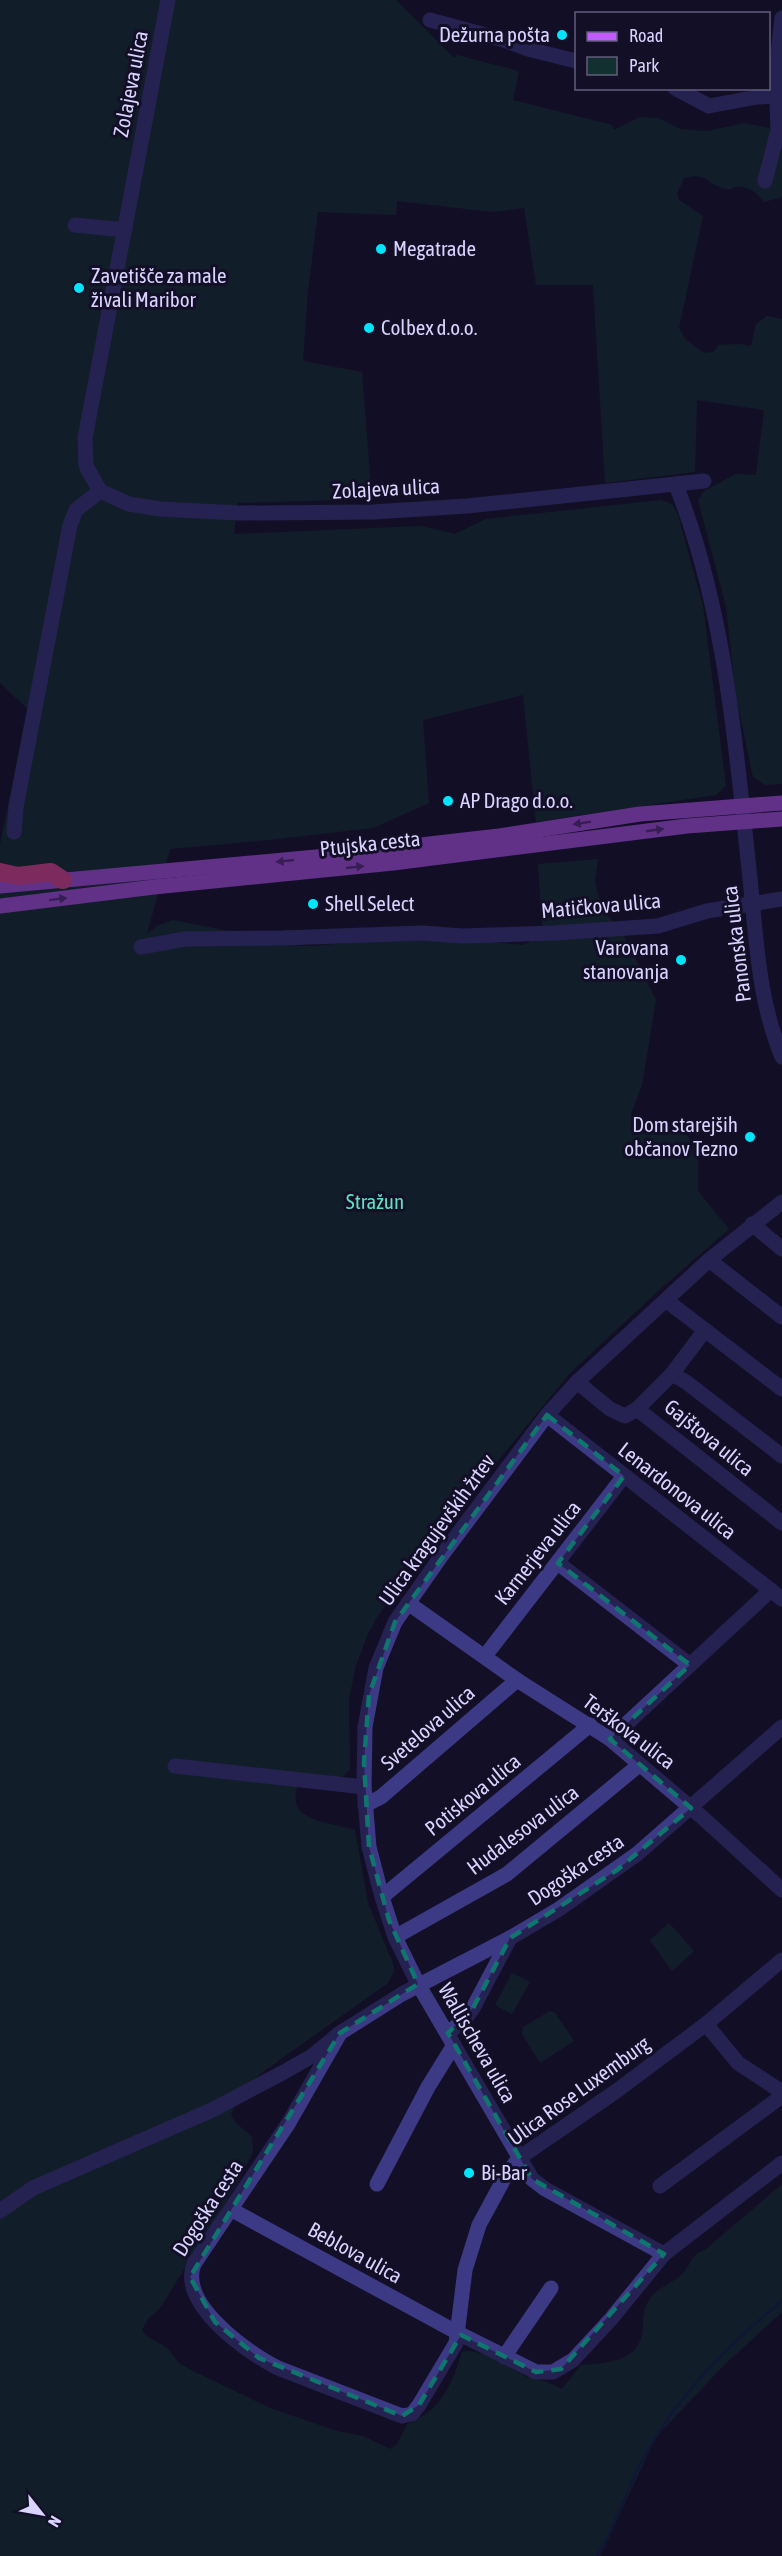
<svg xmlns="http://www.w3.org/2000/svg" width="782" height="2556" font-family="'Asap Condensed',sans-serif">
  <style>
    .green { fill: #12302f }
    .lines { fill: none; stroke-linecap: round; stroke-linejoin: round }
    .stream { stroke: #0c2248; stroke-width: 3 }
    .minor { stroke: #3d3a85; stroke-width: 15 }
    .major { stroke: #c25bff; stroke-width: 15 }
    .highway { stroke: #ff4fa3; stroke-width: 18 }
    .oneway { fill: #623188 }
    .marked { fill: none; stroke: #0f766e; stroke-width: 4.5; stroke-dasharray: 12 8; stroke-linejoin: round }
    .poi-dot { fill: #00e5ff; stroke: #130f26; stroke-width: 2 }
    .labels { text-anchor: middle; stroke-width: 6; stroke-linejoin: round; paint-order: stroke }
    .poi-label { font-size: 21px; fill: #d9d4ff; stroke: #130f26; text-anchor: start }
    .street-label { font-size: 21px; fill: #d9d4ff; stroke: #130f26 }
    .park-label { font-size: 21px; fill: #5fe0c0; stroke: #130f26 }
  </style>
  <rect width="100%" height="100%" fill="#130f26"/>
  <!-- green -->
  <g class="green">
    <path d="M0 0H396L454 58 457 55 519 71 513 100 612 125 614 130 640 117 658 118 680 129 708 131 744 123 769 128 782 113V197L764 202C757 193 749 185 736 187 729 188 735 190 728 189 707 187 710 171 684 178L677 194 679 200 703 216 679 328 685 339 704 353 714 352 718 345 740 344 751 346 756 324 767 316 782 319V784L765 785 753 777 736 696 726 607 698 500 704 491 736 474 756 475 764 410 697 400 695 472 605 483 593 285H536L524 208 493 212 397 201 396 215 318 212 308 291 303 361 362 372 372 499 238 503 234 534 421 526 455 534 486 519 661 500 672 504 678 515 703 606 726 786 716 795 536 822 523 695 423 720 429 803 373 828 269 840 170 849 147 934 157 926 173 920 254 936 272 945 315 946 373 940 477 941 524 945 531 941 543 938 538 864 598 859 595 882 602 909 623 934 656 1000 642 1085 631 1114 638 1122 678 1121 698 1152V1191L729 1229 657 1292 571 1372 469 1496 443 1511 434 1522 426 1549 415 1568 379 1614 368 1634 356 1665 349 1699 350 1770 341 1778 299 1783C282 1821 328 1822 355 1830L368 1903 394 1966V1972L388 1983 260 2074C247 2086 237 2098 231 2115L235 2122 252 2137 253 2152 237 2184 160 2308 148 2319 142 2330 145 2335 167 2348 180 2364 195 2372 270 2408 337 2431 363 2436 390 2449 397 2444 407 2424C441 2411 452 2385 462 2352 478 2346 512 2369 527 2377 538 2378 552 2384 562 2389L581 2365C607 2363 642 2363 643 2326 643 2315 644 2306 652 2296 659 2287 673 2283 681 2275 693 2264 688 2256 705 2250L782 2184V2312L723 2366 656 2437 600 2556H0V844L28 709 0 683Z"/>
    <polygon points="669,1923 694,1951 672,1971 650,1940"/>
    <polygon points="512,1973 530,1982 512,2014 495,2005"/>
    <polygon points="550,2011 555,2013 574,2041 540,2063 522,2034 523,2027"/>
  </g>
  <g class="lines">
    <!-- stream -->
    <path class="stream" d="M597 2556C617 2525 626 2490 644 2457 678 2395 727 2345 782 2301"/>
    <!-- minor -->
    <g class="minor">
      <polyline points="168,0 85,438 86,466 100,491 129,504 160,509 239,513 373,512 467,506 704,481"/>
      <polyline points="430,20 504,40 528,49 576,61"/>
      <polyline points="675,88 709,106 757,97 782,96"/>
      <polyline points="765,181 778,130 776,72 782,18"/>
      <polyline points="75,225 125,230"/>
      <path d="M676 485C723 603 735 735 748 860 756 927 756 994 782 1057"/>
      <polyline points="14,832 16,807 70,525 76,510 100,491"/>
      <polyline points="141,947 185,939 283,938 422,933 462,936 554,933 658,926 707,911 782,899"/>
      <polyline points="752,1224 782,1249"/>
      <polyline points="709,1260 782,1317"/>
      <polyline points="667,1301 782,1389"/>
      <polyline points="672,1374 705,1330"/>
      <polyline points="577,1382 610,1409 625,1416 637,1409 672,1374 686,1382 782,1456"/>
      <polyline points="637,1409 782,1523"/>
      <polyline points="547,1415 782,1599"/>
      <polyline points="558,1563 690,1665"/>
      <polyline points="408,1603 517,1680 610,1739 703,1818 782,1890"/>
      <polyline points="485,1656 624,1476"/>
      <polyline points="610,1739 771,1590"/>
      <polyline points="175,1766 364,1787"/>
      <polyline points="365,1805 381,1797 517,1680"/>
      <polyline points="382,1897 590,1725"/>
      <polyline points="395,1937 507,1874 639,1765"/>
      <polyline points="706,2024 738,2063 782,2092"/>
      <path d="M340 2033 288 2124 194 2264C178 2304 248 2353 278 2368L402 2416 412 2414 419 2405 456 2343 465 2270 479 2225 506 2175 519 2158 615 2092 706 2024 782 1960"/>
      <polyline points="448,2033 465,2019 473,2008 510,1938"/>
      <polyline points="377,2184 428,2087 454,2045"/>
      <polyline points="660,2186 782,2096"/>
      <polyline points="232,2210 458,2333 536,2372 553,2372 573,2360 611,2319 664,2254 782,2163"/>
      <polyline points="0,2211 33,2188 212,2110 284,2072 312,2056 340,2033 402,1994 510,1938 559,1909 637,1854 782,1727"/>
      <polyline points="664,2254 545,2189 532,2179 418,1984 395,1937 382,1897 369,1847 364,1787 365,1727 376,1668 395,1622 442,1555 547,1415 577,1382 709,1260 782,1202"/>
      <polyline points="504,2357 551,2288"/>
    </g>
    <!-- major -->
    <g class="major">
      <polyline points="0,886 316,857 499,836 640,814 782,803"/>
      <polyline points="0,906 154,887 393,863 687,826 782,819"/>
    </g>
    <!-- highway -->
    <polyline class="highway" points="0,872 18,876 51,872 63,880"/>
  </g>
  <!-- one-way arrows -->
  <defs><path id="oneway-solid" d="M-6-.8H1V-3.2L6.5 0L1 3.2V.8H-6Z" transform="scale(1.5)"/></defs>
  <g class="oneway">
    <use href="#oneway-solid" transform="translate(582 823) rotate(171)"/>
    <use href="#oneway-solid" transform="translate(655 830) rotate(-8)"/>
    <use href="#oneway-solid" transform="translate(285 861) rotate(174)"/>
    <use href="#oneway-solid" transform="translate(355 867) rotate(-6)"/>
    <use href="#oneway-solid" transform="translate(58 899) rotate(-7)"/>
  </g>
  <!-- marked area -->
  <path d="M0 0H782V2556H0ZM547 1415 624 1476 558 1563 690 1665 610 1739 691 1808 617 1870 510 1938 473 2008 448 2033 532 2179 664 2254 561 2369 536 2372 461 2335 419 2405 402 2416 259 2358 215 2322 190 2277 340 2033 418 1984 389 1920 369 1847 364 1762 369 1695 395 1622Z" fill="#130f26" fill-opacity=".55" fill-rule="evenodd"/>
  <path class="marked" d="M547 1415 624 1476 558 1563 690 1665 610 1739 691 1808 617 1870 510 1938 473 2008 448 2033 532 2179 664 2254 561 2369 536 2372 461 2335 419 2405 402 2416 259 2358 215 2322 190 2277 340 2033 418 1984 389 1920 369 1847 364 1762 369 1695 395 1622Z"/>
  <!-- markers -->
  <g class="poi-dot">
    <circle cx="562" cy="35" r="6"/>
    <circle cx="381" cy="249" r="6"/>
    <circle cx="79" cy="288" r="6"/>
    <circle cx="369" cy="328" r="6"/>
    <circle cx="448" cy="801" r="6"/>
    <circle cx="313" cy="904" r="6"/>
    <circle cx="681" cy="960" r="6"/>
    <circle cx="750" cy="1137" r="6"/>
    <circle cx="469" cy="2173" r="6"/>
  </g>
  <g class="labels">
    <!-- poi labels -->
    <g class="poi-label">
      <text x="550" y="42" text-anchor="end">Dežurna pošta</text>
      <text x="393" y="256">Megatrade</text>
      <text x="91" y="283">Zavetišče za male<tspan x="91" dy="24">živali Maribor</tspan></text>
      <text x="381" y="335">Colbex d.o.o.</text>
      <text x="460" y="808">AP Drago d.o.o.</text>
      <text x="325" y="911">Shell Select</text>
      <text x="669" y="955" text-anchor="end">Varovana<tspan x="669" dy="24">stanovanja</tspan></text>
      <text x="738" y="1132" text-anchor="end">Dom starejših<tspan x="738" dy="24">občanov Tezno</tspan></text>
      <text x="481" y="2180">Bi-Bar</text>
    </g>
    <!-- street labels -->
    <g class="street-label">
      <text transform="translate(131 84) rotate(-79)" y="7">Zolajeva ulica</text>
      <text transform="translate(386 489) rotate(-3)" y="7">Zolajeva ulica</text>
      <text transform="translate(370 844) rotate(-6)" y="7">Ptujska cesta</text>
      <text transform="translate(601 906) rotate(-5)" y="7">Matičkova ulica</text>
      <text transform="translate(737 944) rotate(-97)" y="7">Panonska ulica</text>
      <text transform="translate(709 1438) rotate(39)" y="7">Gajštova ulica</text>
      <text transform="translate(677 1491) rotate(38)" y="7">Lenardonova ulica</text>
      <text transform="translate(437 1530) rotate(-54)" y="7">Ulica kragujevških žrtev</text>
      <text transform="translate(538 1553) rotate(-52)" y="7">Karnerjeva ulica</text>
      <text transform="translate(428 1728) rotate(-41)" y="7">Svetelova ulica</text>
      <text transform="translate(629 1732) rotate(37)" y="7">Terškova ulica</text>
      <text transform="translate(473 1795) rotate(-39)" y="7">Potiskova ulica</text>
      <text transform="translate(523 1830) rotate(-37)" y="7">Hudalesova ulica</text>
      <text transform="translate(576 1870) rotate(-34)" y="7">Dogoška cesta</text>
      <text transform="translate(477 2043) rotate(60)" y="7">Wallischeva ulica</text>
      <text transform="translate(579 2091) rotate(-36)" y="7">Ulica Rose Luxemburg</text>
      <text transform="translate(208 2208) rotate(-57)" y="7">Dogoška cesta</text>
      <text transform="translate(355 2253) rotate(29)" y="7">Beblova ulica</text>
    </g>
    <!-- park labels -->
    <g class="park-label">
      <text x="375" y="1209">Stražun</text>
    </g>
  </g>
  <!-- legend -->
  <rect x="575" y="12" width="195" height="78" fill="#130f26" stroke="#625e7d" stroke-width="1.5"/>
  <rect x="587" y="32" width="30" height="9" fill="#c25bff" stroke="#625e7d" stroke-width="1.5"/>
  <text x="629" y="42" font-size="18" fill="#d9d4ff">Road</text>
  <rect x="587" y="57" width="30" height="18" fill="#12302f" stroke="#625e7d" stroke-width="1.5"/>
  <text x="629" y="72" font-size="18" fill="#d9d4ff">Park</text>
  <!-- north arrow -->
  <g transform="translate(42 2514) rotate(121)" stroke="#130f26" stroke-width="4.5" paint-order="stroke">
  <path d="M0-4.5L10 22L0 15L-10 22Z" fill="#d9d4ff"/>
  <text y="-9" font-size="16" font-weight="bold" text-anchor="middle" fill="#d9d4ff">N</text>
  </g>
</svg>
